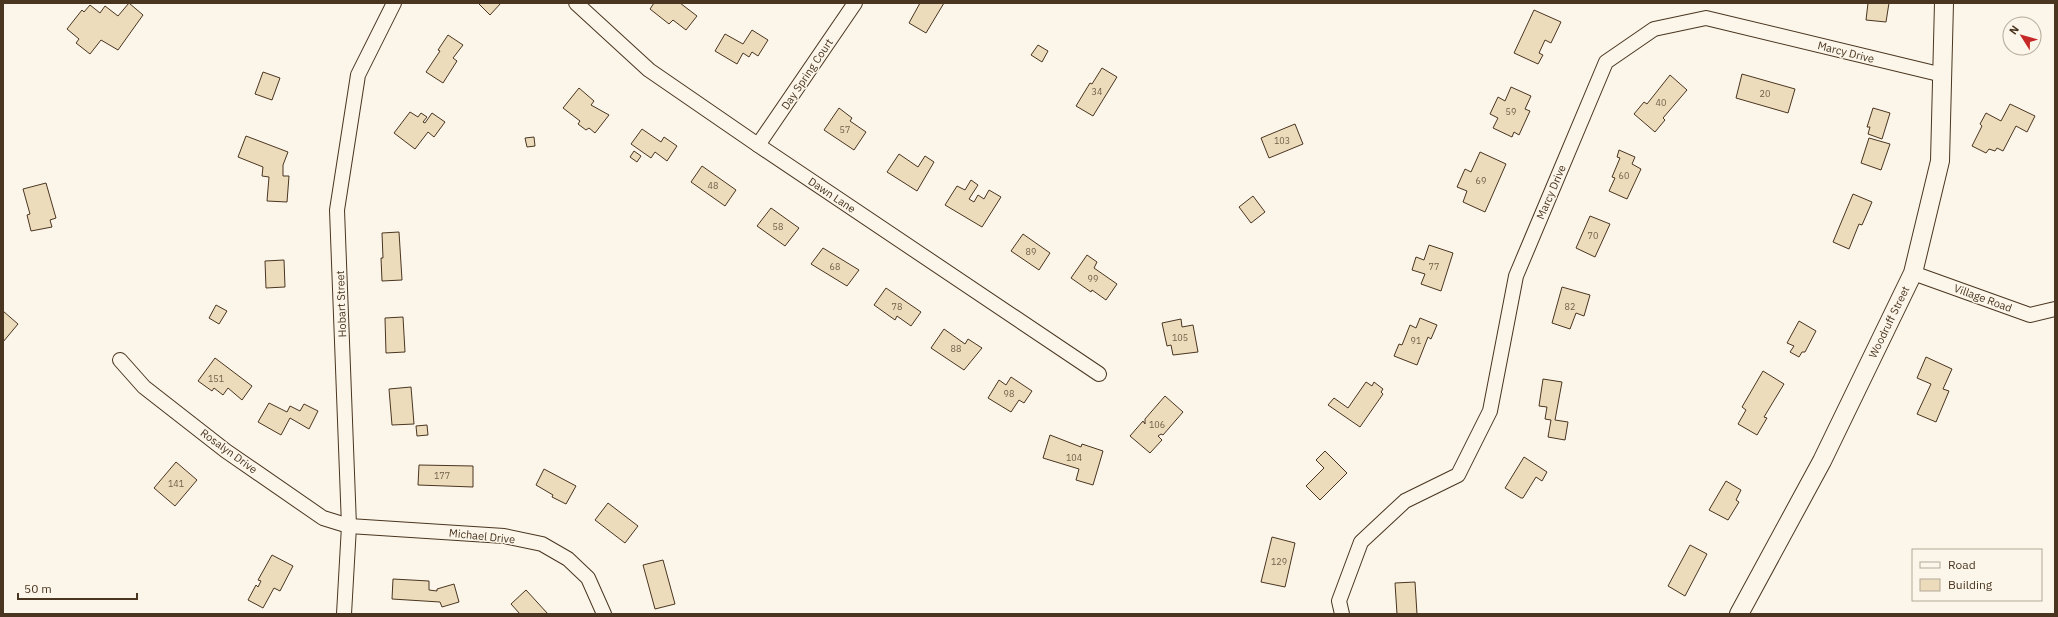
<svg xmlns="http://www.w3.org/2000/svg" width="2058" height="617" font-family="'IBM Plex Sans',sans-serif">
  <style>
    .building { fill: #ecdcbc; stroke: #4a3520 }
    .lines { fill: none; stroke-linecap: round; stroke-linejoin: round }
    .minor-casing { stroke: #4a3520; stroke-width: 16 }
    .tertiary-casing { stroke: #4a3520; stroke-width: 20 }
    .minor { stroke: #fbf6e9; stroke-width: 14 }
    .tertiary { stroke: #fbf6e9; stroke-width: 18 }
    .labels { text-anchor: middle; stroke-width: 3; stroke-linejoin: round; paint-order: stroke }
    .number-label { font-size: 9px; fill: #725f47 }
    .street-label { font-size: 11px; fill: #4a3520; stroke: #fbf6e9 }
  </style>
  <rect width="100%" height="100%" fill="#fbf6e9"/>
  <!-- building -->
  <g class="building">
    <polygon points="129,3 143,15 118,50 101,40 90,54 76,43 79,39 67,29 82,10 84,12 90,5 100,13 105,6 118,16"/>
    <polygon points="478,3 501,3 490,15"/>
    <polygon points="654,3 680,3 697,16 686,30 673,20 669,24 650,9"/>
    <polygon points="920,3 944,3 926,33 909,23"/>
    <polygon points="1868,3 1889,3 1886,22 1866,20"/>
    <polygon points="1534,10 1561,22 1551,43 1545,40 1539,53 1543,55 1538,64 1514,53"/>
    <polygon points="752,30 768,40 758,56 752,52 749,57 743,53 737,64 715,51 725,34 743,44"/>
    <polygon points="448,35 463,45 453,58 457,61 443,83 426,72 440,51 438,50"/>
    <polygon points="1038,45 1048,51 1042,62 1031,55"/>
    <polygon points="1102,68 1117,77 1093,116 1076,106 1090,83 1092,84"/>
    <polygon points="263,72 280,78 272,100 255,94"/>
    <polygon points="1742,74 1795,89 1788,113 1736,98"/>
    <polygon points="1670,75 1687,90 1663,118 1665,120 1655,132 1634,114 1644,102 1647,104"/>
    <polygon points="1511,87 1531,96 1525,109 1530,111 1519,135 1514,132 1512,137 1493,128 1498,118 1490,114 1498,97 1505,101"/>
    <polygon points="579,88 594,101 591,105 609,115 595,133 589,128 586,130 578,124 580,121 563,108"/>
    <polygon points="2010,104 2035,116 2027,132 2016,126 2003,151 1997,148 1995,151 1989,149 1986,153 1972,146 1982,126 1980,124 1986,113 2001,121"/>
    <polygon points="839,108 852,118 850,121 866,132 854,150 824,130"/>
    <polygon points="1873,108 1890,113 1882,139 1868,134 1870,127 1867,127"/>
    <polygon points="410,112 418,117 421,113 427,117 423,122 425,123 432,113 445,122 434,137 428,132 415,149 394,133"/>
    <polygon points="1295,124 1303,144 1269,158 1261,138"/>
    <polygon points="642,129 661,142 664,137 677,146 667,161 655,152 651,158 631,144"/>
    <polygon points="246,136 288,152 283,165 283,176 289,176 287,202 267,201 269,177 262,176 263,167 238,157"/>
    <polygon points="534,137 535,146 527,147 525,138"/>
    <polygon points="1869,138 1890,144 1881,170 1861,163"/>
    <polygon points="1619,150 1635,157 1632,164 1641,169 1627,199 1609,191 1615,178 1612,177 1620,158 1617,157"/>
    <polygon points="634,151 641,156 637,162 630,157"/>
    <polygon points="1480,152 1506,164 1485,212 1463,202 1467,191 1457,187 1465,169 1471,172"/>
    <polygon points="899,154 918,167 925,156 934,162 917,191 887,172"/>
    <polygon points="702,166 736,190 725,206 691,182"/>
    <polygon points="971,180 978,185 969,199 974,202 978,195 984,199 989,190 1001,197 982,227 945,205 957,186 965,190"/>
    <polygon points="46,183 56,218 50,220 52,227 31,231 27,215 30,214 23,189"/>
    <polygon points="1853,194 1872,202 1862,225 1859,224 1849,249 1833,242"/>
    <polygon points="1253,196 1265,212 1251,223 1239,207"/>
    <polygon points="771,208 799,228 785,246 757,226"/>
    <polygon points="1590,216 1610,224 1595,257 1576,248"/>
    <polygon points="399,232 402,280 382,281 381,258 383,258 382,233"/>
    <polygon points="1023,234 1050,253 1039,270 1011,251"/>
    <polygon points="1429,245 1453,253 1441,291 1421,284 1425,274 1412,270 1416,257 1424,260"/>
    <polygon points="823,248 859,270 847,286 811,264"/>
    <polygon points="1087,255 1097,262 1094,268 1117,284 1106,300 1092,290 1091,292 1071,278"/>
    <polygon points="284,260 285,287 266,288 265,261"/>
    <polygon points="1562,287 1590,295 1584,316 1576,313 1570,329 1552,323"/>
    <polygon points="886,288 921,312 911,326 897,316 895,320 874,305"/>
    <polygon points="216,305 227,311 219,324 209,318"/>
    <polygon points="3,311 18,324 3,342"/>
    <polygon points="403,317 405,352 386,353 385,318"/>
    <polygon points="1420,318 1437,325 1431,339 1428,337 1417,365 1394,356 1399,344 1402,345 1410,325 1416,328"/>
    <polygon points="1181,319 1182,327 1193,325 1198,352 1173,355 1171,345 1167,346 1162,323"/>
    <polygon points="1799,321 1816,331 1805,352 1802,352 1799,357 1790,352 1794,346 1787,343"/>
    <polygon points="944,329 965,344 968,339 982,348 964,370 931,348"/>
    <polygon points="1926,357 1952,369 1943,389 1949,391 1936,422 1917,414 1931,384 1917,378"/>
    <polygon points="215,358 252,386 242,400 228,388 223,395 214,388 212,391 198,381"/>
    <polygon points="1763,371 1784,384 1764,417 1767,418 1757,435 1738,424 1746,410 1742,407"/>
    <polygon points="1011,377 1032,391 1024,403 1019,400 1011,412 988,398 999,380 1006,385"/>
    <polygon points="1543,379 1562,382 1555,420 1568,422 1565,440 1548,437 1551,420 1545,419 1547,407 1539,406"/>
    <polygon points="1366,382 1372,386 1374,382 1383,389 1381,392 1383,394 1360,427 1328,405 1334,398 1348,408"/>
    <polygon points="411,387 414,424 392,425 389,389"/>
    <polygon points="1165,396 1183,412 1163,435 1161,434 1158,436 1162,440 1150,453 1130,436 1143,421 1145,424 1145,419"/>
    <polygon points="269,403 287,412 290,406 300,411 304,404 318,411 309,429 290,418 281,435 258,422"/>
    <polygon points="427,425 428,435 417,436 416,426"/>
    <polygon points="1050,435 1081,447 1082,444 1103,451 1093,485 1076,480 1079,469 1043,458"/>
    <polygon points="1325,451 1347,473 1320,500 1306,486 1324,468 1316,460"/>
    <polygon points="1524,457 1547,472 1542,481 1536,477 1523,498 1521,498 1505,488"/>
    <polygon points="176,462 197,480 175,506 154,488"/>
    <polygon points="419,465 473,466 473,487 418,485"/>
    <polygon points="544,469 576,486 566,504 552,497 553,495 536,485"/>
    <polygon points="1726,481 1741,490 1736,500 1739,502 1728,520 1709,510"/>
    <polygon points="608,503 638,526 625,543 595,520"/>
    <polygon points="1272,537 1295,543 1285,587 1261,582"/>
    <polygon points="1690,545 1707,554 1685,596 1668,586"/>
    <polygon points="272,555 293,566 280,591 274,588 263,608 248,600 256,585 258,587 261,581 258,580"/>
    <polygon points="663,560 675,604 655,609 643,565"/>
    <polygon points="393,579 429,581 429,590 437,591 437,589 454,584 459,602 442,607 440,602 392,599"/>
    <polygon points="1415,582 1417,614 1397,614 1395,583"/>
    <polygon points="526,590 548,614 520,614 511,604"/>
  </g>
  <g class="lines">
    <defs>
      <g id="minor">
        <polyline points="576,3 649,70 758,145 1099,374"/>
        <polyline points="758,145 855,3"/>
        <polyline points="1913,273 2030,315 2055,309"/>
        <polyline points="120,360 144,387 226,451 323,518 349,526 504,536 542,544 568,559 588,578 604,614"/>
        <polyline points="344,614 349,526 337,210 358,75 394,3"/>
        <polyline points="1342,614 1339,601 1361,542 1405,501 1458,475 1490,411 1516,276 1606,62 1654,29 1706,18 1943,75"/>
      </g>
      <polyline id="tertiary" points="1739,614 1822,461 1913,273 1940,161 1944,3"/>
    </defs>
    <!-- minor casing -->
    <use href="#minor" class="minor-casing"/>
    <!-- tertiary casing -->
    <use href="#tertiary" class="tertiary-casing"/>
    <!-- minor -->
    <use href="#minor" class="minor"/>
    <!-- tertiary -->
    <use href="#tertiary" class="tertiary"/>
  </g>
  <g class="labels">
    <!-- number labels -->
    <g class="number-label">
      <text x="1097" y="95">34</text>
      <text x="1765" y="97">20</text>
      <text x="1661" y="106">40</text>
      <text x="1511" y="115">59</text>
      <text x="845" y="133">57</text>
      <text x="1282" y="144">103</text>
      <text x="1624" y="179">60</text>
      <text x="1481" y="184">69</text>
      <text x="713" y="189">48</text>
      <text x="778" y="230">58</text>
      <text x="1593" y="239">70</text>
      <text x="1031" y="255">89</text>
      <text x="835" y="270">68</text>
      <text x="1434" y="270">77</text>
      <text x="1093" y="282">99</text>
      <text x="897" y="310">78</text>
      <text x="1570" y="310">82</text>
      <text x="1180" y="341">105</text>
      <text x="1416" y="344">91</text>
      <text x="956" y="352">88</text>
      <text x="216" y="382">151</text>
      <text x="1009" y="397">98</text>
      <text x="1157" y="428">106</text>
      <text x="1074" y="461">104</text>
      <text x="442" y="479">177</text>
      <text x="176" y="487">141</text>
      <text x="1279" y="565">129</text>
    </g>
    <!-- street labels -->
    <g class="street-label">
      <text transform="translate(1846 52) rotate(14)" y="4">Marcy Drive</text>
      <text transform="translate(807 74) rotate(-56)" y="4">Day Spring Court</text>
      <text transform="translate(1551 192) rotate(-67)" y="4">Marcy Drive</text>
      <text transform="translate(832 195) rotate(34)" y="4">Dawn Lane</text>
      <text transform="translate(1983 298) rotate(20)" y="4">Village Road</text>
      <text transform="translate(341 304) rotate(-92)" y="4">Hobart Street</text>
      <text transform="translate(1889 322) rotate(-64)" y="4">Woodruff Street</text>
      <text transform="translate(229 451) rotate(36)" y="4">Rosalyn Drive</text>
      <text transform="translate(482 536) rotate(6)" y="4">Michael Drive</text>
    </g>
  </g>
  <!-- border -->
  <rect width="2058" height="617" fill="none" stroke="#4a3520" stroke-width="8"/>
  <!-- legend -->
  <rect x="1912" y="549" width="130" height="52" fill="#fbf6e9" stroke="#b4a999"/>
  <rect x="1920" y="562" width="20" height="6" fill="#fbf6e9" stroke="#b4a999"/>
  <text x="1948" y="569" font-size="12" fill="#4a3520">Road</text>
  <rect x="1920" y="579" width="20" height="12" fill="#ecdcbc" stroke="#b4a999"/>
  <text x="1948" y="589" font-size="12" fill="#4a3520">Building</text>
  <!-- north arrow -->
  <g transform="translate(2022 36) rotate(307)"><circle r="19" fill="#fbf6e9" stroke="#b4a999"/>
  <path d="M0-3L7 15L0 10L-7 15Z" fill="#c62828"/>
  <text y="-6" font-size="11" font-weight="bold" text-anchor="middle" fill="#4a3520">N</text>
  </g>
  <!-- scale -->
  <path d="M18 593v6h119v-6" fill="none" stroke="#4a3520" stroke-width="2"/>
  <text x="24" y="593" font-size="12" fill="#4a3520" stroke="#fbf6e9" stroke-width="3" paint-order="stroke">50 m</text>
</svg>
